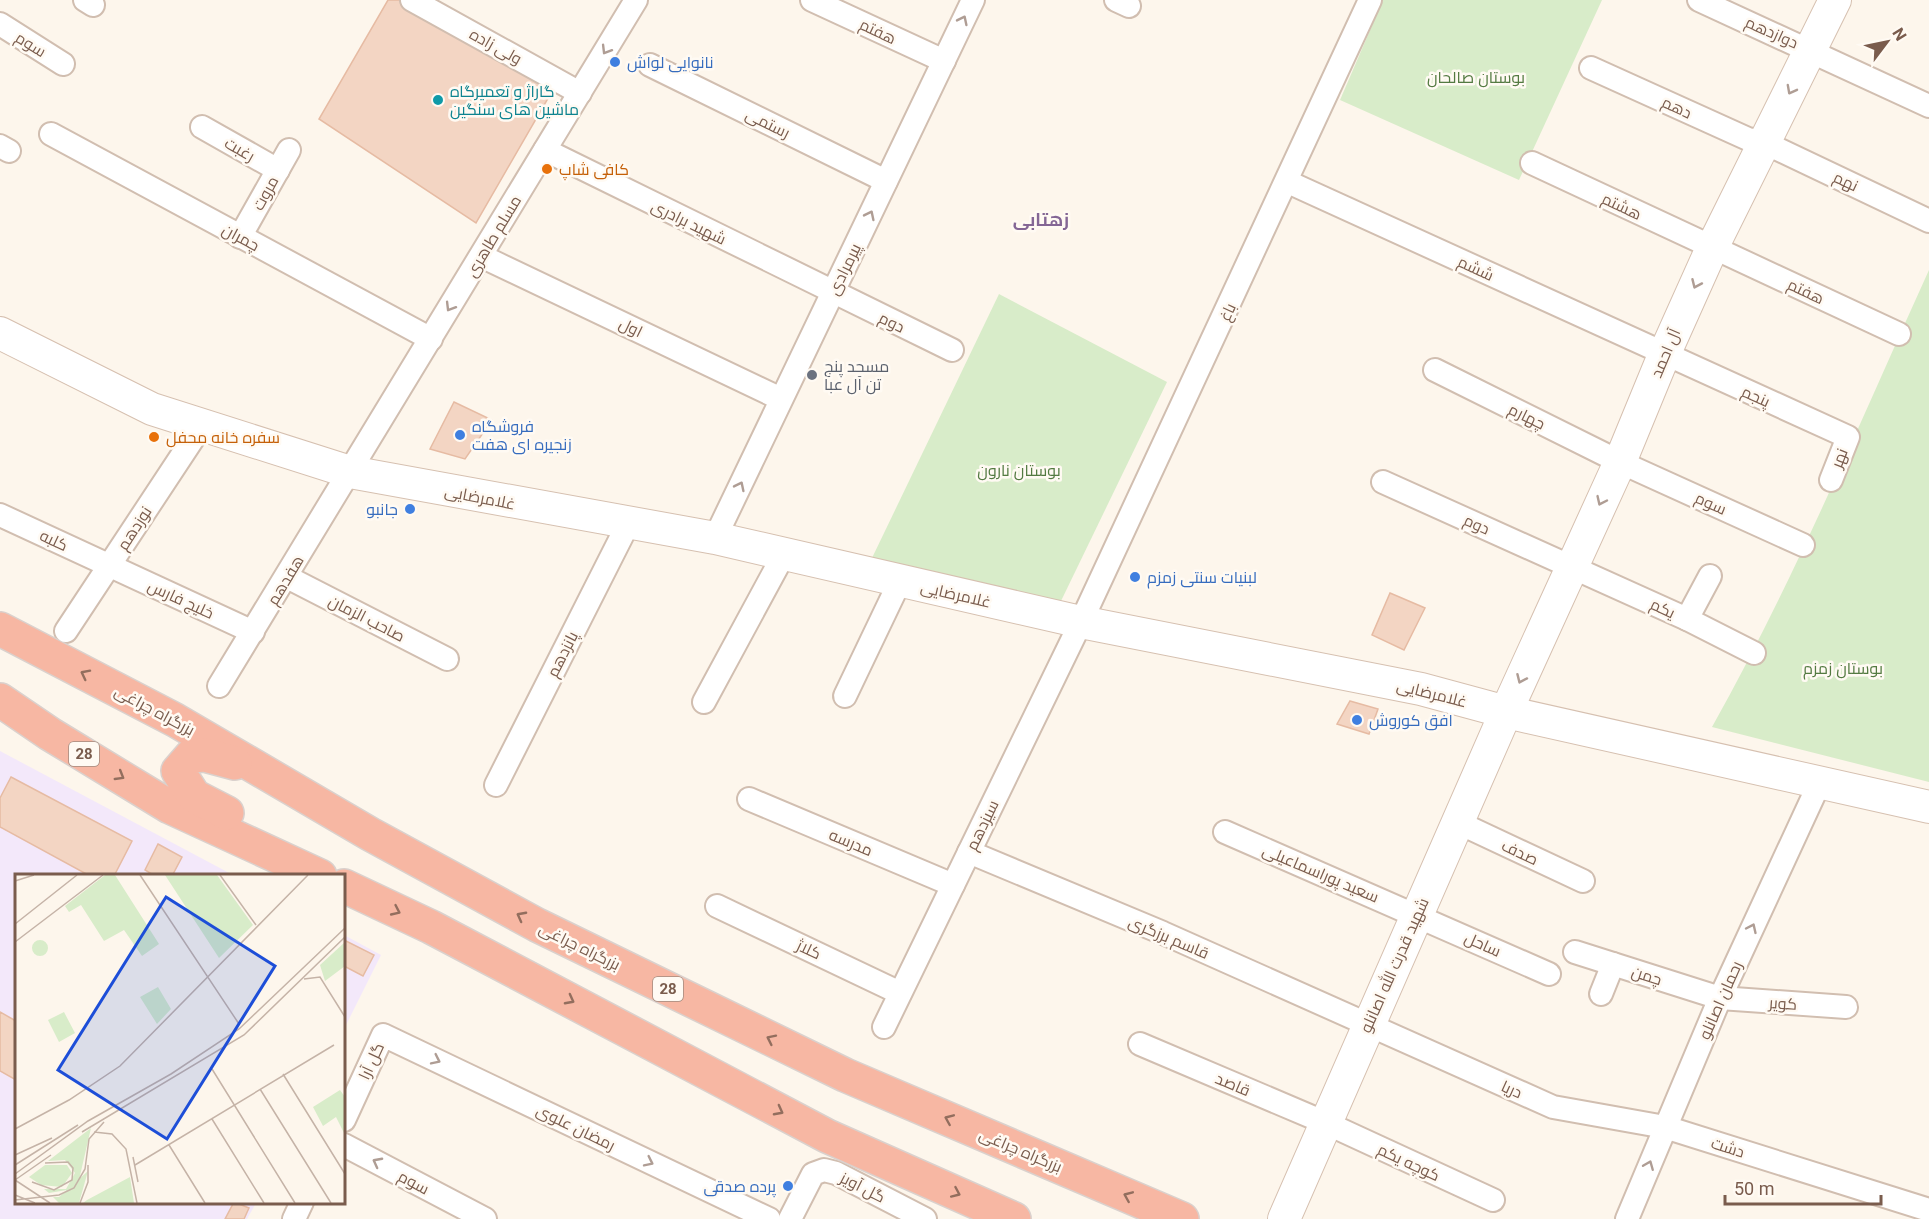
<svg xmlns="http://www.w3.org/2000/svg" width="1929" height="1219" font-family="Roboto,Cairo,sans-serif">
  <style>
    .education { fill: #f3e8fa }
    .green { fill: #d8ecc9 }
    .building { fill: #f3d5c3; stroke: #e6bba3; stroke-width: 1.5 }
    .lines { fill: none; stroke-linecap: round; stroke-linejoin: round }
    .street-casing { stroke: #d1beb0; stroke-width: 26 }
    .secondary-casing { stroke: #d6c0b0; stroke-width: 34 }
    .highway-casing { stroke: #dad1cd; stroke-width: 36 }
    .street { stroke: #fff; stroke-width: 22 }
    .secondary { stroke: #fff; stroke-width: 32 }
    .highway { stroke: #f7b7a3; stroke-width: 33 }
    .oneway { stroke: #af9d94 }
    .oneway2 { stroke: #936e5e }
    .shop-dot { fill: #3f7fe0; stroke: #fffaf3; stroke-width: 2 }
    .culture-dot { fill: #0f9aa8; stroke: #fffaf3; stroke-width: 2 }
    .food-dot { fill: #e8710a; stroke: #fffaf3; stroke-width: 2 }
    .worship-dot { fill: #6b7280; stroke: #fffaf3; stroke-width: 2 }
    .labels { text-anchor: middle; stroke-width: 5; stroke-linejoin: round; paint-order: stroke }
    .shield { fill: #fffaf3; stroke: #a28b7f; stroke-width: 1.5 }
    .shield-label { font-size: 15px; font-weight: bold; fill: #7a5c4d }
    .street-label { font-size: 16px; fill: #7a5c4d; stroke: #fffaf3 }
    .shop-label { font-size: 16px; fill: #366cbe; stroke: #fffaf3; text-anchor: start }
    .park-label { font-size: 16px; fill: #537a41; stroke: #fffaf3 }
    .culture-label { font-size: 16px; fill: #0d838f; stroke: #fffaf3; text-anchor: start }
    .food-label { font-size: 16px; fill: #c56008; stroke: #fffaf3; text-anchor: start }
    .worship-label { font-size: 16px; fill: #5b616d; stroke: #fffaf3; text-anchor: start }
    .neighbourhood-label { font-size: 18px; font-weight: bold; fill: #846695; stroke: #fffaf3 }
    .inset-road { fill: none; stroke: #c5b3a7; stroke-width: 1.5 }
    .view { fill: #1d4ed8; fill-opacity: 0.15; stroke: #1d4ed8; stroke-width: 3 }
    .inset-edge { fill: none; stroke: #7a5c4d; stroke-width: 3 }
  </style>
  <rect width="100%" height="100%" fill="#fdf6ec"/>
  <!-- education -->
  <g class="education">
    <polygon points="0,751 233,875 16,876 16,1202 256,1203 247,1219 0,1219"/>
    <polygon points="344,935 381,955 344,1029"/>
  </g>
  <!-- green -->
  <g class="green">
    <polygon points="1383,0 1602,0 1519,180 1340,100"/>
    <path d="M1929 270V782L1712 727C1795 579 1859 424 1929 270Z"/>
    <polygon points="999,294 1167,382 1061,601 872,558"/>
  </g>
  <!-- building -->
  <g class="building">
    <polygon points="388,0 412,0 558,81 476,223 319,119"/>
    <polygon points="454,402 492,420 465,459 430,449"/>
    <polygon points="1390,593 1425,608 1404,650 1372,635"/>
    <polygon points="1350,701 1378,709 1369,734 1337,724"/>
    <polygon points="11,777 132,841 114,876 90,876 0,827 0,798"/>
    <polygon points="158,844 182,857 172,876 155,876 145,870"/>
    <polygon points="344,940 374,955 363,976 344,966"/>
    <polygon points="0,1012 16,1021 16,1080 0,1071"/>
    <polygon points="234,1202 249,1208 244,1219 225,1219"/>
  </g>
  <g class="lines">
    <defs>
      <g id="street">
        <polyline points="85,0 93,5"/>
        <polyline points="412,0 580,93"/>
        <polyline points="812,0 944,61"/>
        <polyline points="1116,0 1129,6"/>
        <polyline points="1699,0 1929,106"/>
        <polyline points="0,24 63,64"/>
        <polyline points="650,65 886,181"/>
        <polyline points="1591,68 1748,139 1763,142 1929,221"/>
        <polyline points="202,127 278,170"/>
        <polyline points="51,134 431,339"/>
        <polyline points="0,146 9,151"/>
        <polyline points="545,150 952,350"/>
        <polyline points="1532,163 1899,334"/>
        <polyline points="1288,182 1848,437 1831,480"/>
        <polyline points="240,237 289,150"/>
        <polyline points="481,256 781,399"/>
        <polyline points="1435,370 1620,462 1803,545"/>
        <polyline points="1383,482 1687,619 1754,653"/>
        <polyline points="0,515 253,632"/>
        <polyline points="715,538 973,0"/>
        <polyline points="287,577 447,659"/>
        <polyline points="1687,619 1710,576"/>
        <polyline points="66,631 202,425"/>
        <polyline points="219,686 636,0"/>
        <polyline points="845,696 900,581"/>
        <polyline points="704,702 784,554"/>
        <polyline points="496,785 628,524"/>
        <polyline points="749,799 953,885"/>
        <polyline points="1457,822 1583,881"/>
        <polyline points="1225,832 1549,974"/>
        <polyline points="969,852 1163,933 1553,1107 1665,1127 1929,1210"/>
        <polyline points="717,906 900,993"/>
        <polyline points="1575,952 1720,998 1846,1007"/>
        <polyline points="1601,994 1613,964"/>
        <polyline points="884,1027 1081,622 1370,0"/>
        <polyline points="1140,1044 1326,1123 1493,1200"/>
        <polyline points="344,1120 383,1035 769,1219"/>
        <polyline points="344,1145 485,1219"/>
        <polyline points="294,1219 302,1202"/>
        <polyline points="790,1219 813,1174 824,1170 836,1173 925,1219"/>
        <polyline points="1627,1219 1720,998 1819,784"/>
      </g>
      <g id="secondary">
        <polyline points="0,333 152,409 350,472 715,538 1081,622 1421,689 1506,712 1929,807"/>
        <polyline points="1284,1219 1506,712 1620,462 1664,355 1712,248 1835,0"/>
      </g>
      <g id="highway">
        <polyline points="0,629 175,720 370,834 537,925 845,1075 1182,1219"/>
        <polyline points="0,700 50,734 170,807 320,876"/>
        <polyline points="227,813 194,796 178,771 191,756 205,755 235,763"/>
        <polyline points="344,886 431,927 827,1136 1014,1219"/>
      </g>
    </defs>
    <!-- street casing -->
    <use href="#street" class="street-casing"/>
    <!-- secondary casing -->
    <use href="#secondary" class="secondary-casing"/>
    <!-- highway casing -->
    <use href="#highway" class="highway-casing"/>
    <!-- street -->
    <use href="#street" class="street"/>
    <!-- secondary -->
    <use href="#secondary" class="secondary"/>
    <!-- highway -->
    <use href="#highway" class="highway"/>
  </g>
  <!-- one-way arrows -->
  <defs><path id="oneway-chevron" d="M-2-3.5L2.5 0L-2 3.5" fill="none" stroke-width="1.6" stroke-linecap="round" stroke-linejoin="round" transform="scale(1.5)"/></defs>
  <g class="oneway">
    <use href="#oneway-chevron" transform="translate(963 20) rotate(-64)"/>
    <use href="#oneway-chevron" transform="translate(606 50) rotate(121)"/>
    <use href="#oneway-chevron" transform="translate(1791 90) rotate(118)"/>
    <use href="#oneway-chevron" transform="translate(870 215) rotate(-64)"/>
    <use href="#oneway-chevron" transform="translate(1696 284) rotate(114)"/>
    <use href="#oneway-chevron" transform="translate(450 307) rotate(121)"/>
    <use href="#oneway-chevron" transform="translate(740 486) rotate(-64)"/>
    <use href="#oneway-chevron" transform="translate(1601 501) rotate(115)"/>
    <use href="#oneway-chevron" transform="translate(1521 679) rotate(114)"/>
    <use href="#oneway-chevron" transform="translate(1752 928) rotate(-65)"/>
    <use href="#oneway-chevron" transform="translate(436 1060) rotate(26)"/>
    <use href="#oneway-chevron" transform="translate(377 1162) rotate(-152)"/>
    <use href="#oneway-chevron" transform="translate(649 1162) rotate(26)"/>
    <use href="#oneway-chevron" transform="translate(1649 1165) rotate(-68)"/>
  </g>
  <g class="oneway2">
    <use href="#oneway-chevron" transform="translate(85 674) rotate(-153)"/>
    <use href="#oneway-chevron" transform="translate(120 776) rotate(31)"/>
    <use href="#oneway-chevron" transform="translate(396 911) rotate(25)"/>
    <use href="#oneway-chevron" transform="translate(521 916) rotate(-152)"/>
    <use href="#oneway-chevron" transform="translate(570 1000) rotate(28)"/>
    <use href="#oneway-chevron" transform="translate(771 1039) rotate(-154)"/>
    <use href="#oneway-chevron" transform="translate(779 1111) rotate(28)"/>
    <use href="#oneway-chevron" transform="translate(949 1119) rotate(-157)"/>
    <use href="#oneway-chevron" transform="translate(956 1193) rotate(24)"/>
    <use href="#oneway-chevron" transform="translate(1128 1196) rotate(-157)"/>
  </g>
  <!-- markers -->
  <g class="shop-dot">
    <circle cx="615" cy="62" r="6"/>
    <circle cx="460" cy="435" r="6"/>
    <circle cx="410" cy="509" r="6"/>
    <circle cx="1135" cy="577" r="6"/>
    <circle cx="1357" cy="720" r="6"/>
    <circle cx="788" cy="1186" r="6"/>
  </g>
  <circle class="culture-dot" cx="438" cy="100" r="6"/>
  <g class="food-dot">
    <circle cx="547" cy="169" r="6"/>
    <circle cx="154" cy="437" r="6"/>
  </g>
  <circle class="worship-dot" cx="812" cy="375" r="6"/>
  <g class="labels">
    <!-- shield labels -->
    <g class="shield">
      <rect x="69" y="742" width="30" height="24" rx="4.5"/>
      <rect x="653" y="977" width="30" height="24" rx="4.5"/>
    </g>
    <g class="shield-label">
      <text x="84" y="759">28</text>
      <text x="668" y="994">28</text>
    </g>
    <!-- street labels -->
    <g class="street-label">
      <text transform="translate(878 31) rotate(25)" y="6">هفتم</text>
      <text transform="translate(1772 32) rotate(24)" y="6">دوازدهم</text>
      <text transform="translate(31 44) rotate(32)" y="6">سوم</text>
      <text transform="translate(496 46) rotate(29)" y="6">ولی زاده</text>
      <text transform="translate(1677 107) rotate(25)" y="6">دهم</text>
      <text transform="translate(768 123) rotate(26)" y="6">رستمی</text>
      <text transform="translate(240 149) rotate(30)" y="6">رغبت</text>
      <text transform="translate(1846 181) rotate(25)" y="6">نهم</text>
      <text transform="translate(265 193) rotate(-61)" y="6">مروت</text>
      <text transform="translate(1622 206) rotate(25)" y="6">هشتم</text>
      <text transform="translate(689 222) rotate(26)" y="6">شهید برادری</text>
      <text transform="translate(493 236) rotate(-59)" y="6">مسلم طاهری</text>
      <text transform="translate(241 237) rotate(28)" y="6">چمران</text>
      <text transform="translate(1476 268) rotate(25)" y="6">ششم</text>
      <text transform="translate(844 269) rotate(-64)" y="6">پیرمرادی</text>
      <text transform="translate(1806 291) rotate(25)" y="6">هفتم</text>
      <text transform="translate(1227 312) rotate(-65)" y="6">باغ</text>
      <text transform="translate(892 322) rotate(26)" y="6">دوم</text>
      <text transform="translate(631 327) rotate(26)" y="6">اول</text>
      <text transform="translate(1665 353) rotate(-67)" y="6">آل احمد</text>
      <text transform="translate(1756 396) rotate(24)" y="6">پنجم</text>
      <text transform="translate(1527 416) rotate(26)" y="6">چهارم</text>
      <text transform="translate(1839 458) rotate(-69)" y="6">نهر</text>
      <text transform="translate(480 497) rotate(11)" y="6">غلامرضایی</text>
      <text transform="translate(1711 503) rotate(24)" y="6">سوم</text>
      <text transform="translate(1477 524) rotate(24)" y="6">دوم</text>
      <text transform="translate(134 528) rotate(-57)" y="6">نوزدهم</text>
      <text transform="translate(54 540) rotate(25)" y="6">کلبه</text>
      <text transform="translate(285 580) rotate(-59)" y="6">هفدهم</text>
      <text transform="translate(956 594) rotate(13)" y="6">غلامرضایی</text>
      <text transform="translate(181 599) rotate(25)" y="6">خلیج فارس</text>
      <text transform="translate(1663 608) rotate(25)" y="6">یکم</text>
      <text transform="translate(367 618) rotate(27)" y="6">صاحب الزمان</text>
      <text transform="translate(562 654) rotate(-63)" y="6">پانزدهم</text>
      <text transform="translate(1432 693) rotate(14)" y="6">غلامرضایی</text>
      <text transform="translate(155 710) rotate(28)" y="6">بزرگراه چراغی</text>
      <text transform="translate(982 825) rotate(-64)" y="6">سیزدهم</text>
      <text transform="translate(851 842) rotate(23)" y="6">مدرسه</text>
      <text transform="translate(1520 852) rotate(25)" y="6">صدف</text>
      <text transform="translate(1321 873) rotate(23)" y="6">سعید پوراسماعیلی</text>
      <text transform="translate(1169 937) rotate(23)" y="6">قاسم برزگری</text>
      <text transform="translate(1483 944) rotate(24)" y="6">ساحل</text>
      <text transform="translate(580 946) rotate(26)" y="6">بزرگراه چراغی</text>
      <text transform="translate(809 949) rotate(25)" y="6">کلاژ</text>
      <text transform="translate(1394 965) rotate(-66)" y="6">شهید قدرت الله اصانلو</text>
      <text transform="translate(1647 975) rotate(18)" y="6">چمن</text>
      <text transform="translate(1720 1000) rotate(-66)" y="6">رحمان اصانلو</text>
      <text transform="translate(1783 1003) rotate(4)" y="6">کویر</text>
      <text transform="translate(371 1061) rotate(-65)" y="6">گل آرا</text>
      <text transform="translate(1233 1084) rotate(23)" y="6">قاصد</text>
      <text transform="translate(1512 1089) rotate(24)" y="6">دریا</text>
      <text transform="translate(576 1127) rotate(26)" y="6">رمضان علوی</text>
      <text transform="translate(1728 1147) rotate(18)" y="6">دشت</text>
      <text transform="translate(1021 1150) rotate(23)" y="6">بزرگراه چراغی</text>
      <text transform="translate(1409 1162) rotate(25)" y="6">کوچه یکم</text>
      <text transform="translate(414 1182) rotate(28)" y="6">سوم</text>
      <text transform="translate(863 1187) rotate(27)" y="6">گل آویز</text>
    </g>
    <!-- shop labels -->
    <g class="shop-label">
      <text x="627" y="68">نانوایی لواش</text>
      <text x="472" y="432">فروشگاه<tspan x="472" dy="18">زنجیره ای هفت</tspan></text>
      <text x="398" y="515" text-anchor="end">جانبو</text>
      <text x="1147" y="583">لبنیات سنتی زمزم</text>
      <text x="1369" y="726">افق کوروش</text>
      <text x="776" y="1192" text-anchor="end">پرده صدقی</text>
    </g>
    <!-- park labels -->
    <g class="park-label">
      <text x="1476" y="83">بوستان صالحان</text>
      <text x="1019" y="476">بوستان نارون</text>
      <text x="1843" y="674">بوستان زمزم</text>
    </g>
    <!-- culture labels -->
    <g class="culture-label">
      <text x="450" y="97">گاراژ و تعمیرگاه<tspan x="450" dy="18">ماشین های سنگین</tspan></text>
    </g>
    <!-- food labels -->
    <g class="food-label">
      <text x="559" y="175">کافی شاپ</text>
      <text x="166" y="443">سفره خانه محفل</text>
    </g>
    <!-- worship labels -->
    <g class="worship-label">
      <text x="824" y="372">مسجد پنج<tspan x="824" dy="18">تن آل عبا</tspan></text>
    </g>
    <!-- neighbourhood labels -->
    <g class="neighbourhood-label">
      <text x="1041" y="226">زهتابی</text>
    </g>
  </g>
  <!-- overview -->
  <g transform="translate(15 874)">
    <rect width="330" height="330" fill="#fdf6ec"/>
    <path d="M90 1H100L144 70 127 82 109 56 89 67 66 31 54 38 50 32ZM150 1H202L238 51 204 84ZM17 74a8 8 0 1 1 16 0a8 8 0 1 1-16 0ZM330 68V92L310 107 305 91ZM143 113 156 135 142 150 125 123ZM49 138 60 159 44 168 33 146ZM325 216 330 223V261L321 243 308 252 298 233ZM76 254 64 306 52 316 34 319 29 315H51L60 299 50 286 33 287ZM30 291H52L57 299 47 313 26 311 14 303ZM73 297 64 329H44L38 323H44ZM115 303 119 329H68L72 326Z" fill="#d8ecc9"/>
    <path class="inset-road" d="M125 1 224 150M205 1 241 51M0 7 19 1M0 50 62 1M0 68 88 1M289 105 305 103 330 143M197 195 280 329M268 200 330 300M245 215 316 329M197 245 249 329M0 255 54 226 105 192 293 1M67 258 229 161 330 63M79 258 97 260 111 275 122 329M154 271 190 329M0 281 37 264M118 283 123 308M0 291 63 251M120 291 319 171M0 300 73 247 156 200 224 155 330 54M0 306 36 281M0 306 35 329M17 308 39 316 57 306 58 294 53 288 30 289M0 321 20 329M0 326 44 321 59 314 70 295 74 265 89 248M65 329 73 308V291"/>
    <path class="view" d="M151 23 260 92 152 265 43 196Z"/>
    <rect width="330" height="330" class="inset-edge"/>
  </g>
  <!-- north arrow -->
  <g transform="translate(1887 42) rotate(58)" stroke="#fffaf3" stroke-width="4.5" paint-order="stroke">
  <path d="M0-4.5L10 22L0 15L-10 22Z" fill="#7a5c4d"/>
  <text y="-9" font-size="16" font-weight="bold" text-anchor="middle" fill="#7a5c4d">N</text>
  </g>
  <!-- scale -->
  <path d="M1725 1195v9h156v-9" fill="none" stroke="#7a5c4d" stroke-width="3"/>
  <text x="1734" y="1195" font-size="18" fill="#7a5c4d" stroke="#fffaf3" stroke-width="4.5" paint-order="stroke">50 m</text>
</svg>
